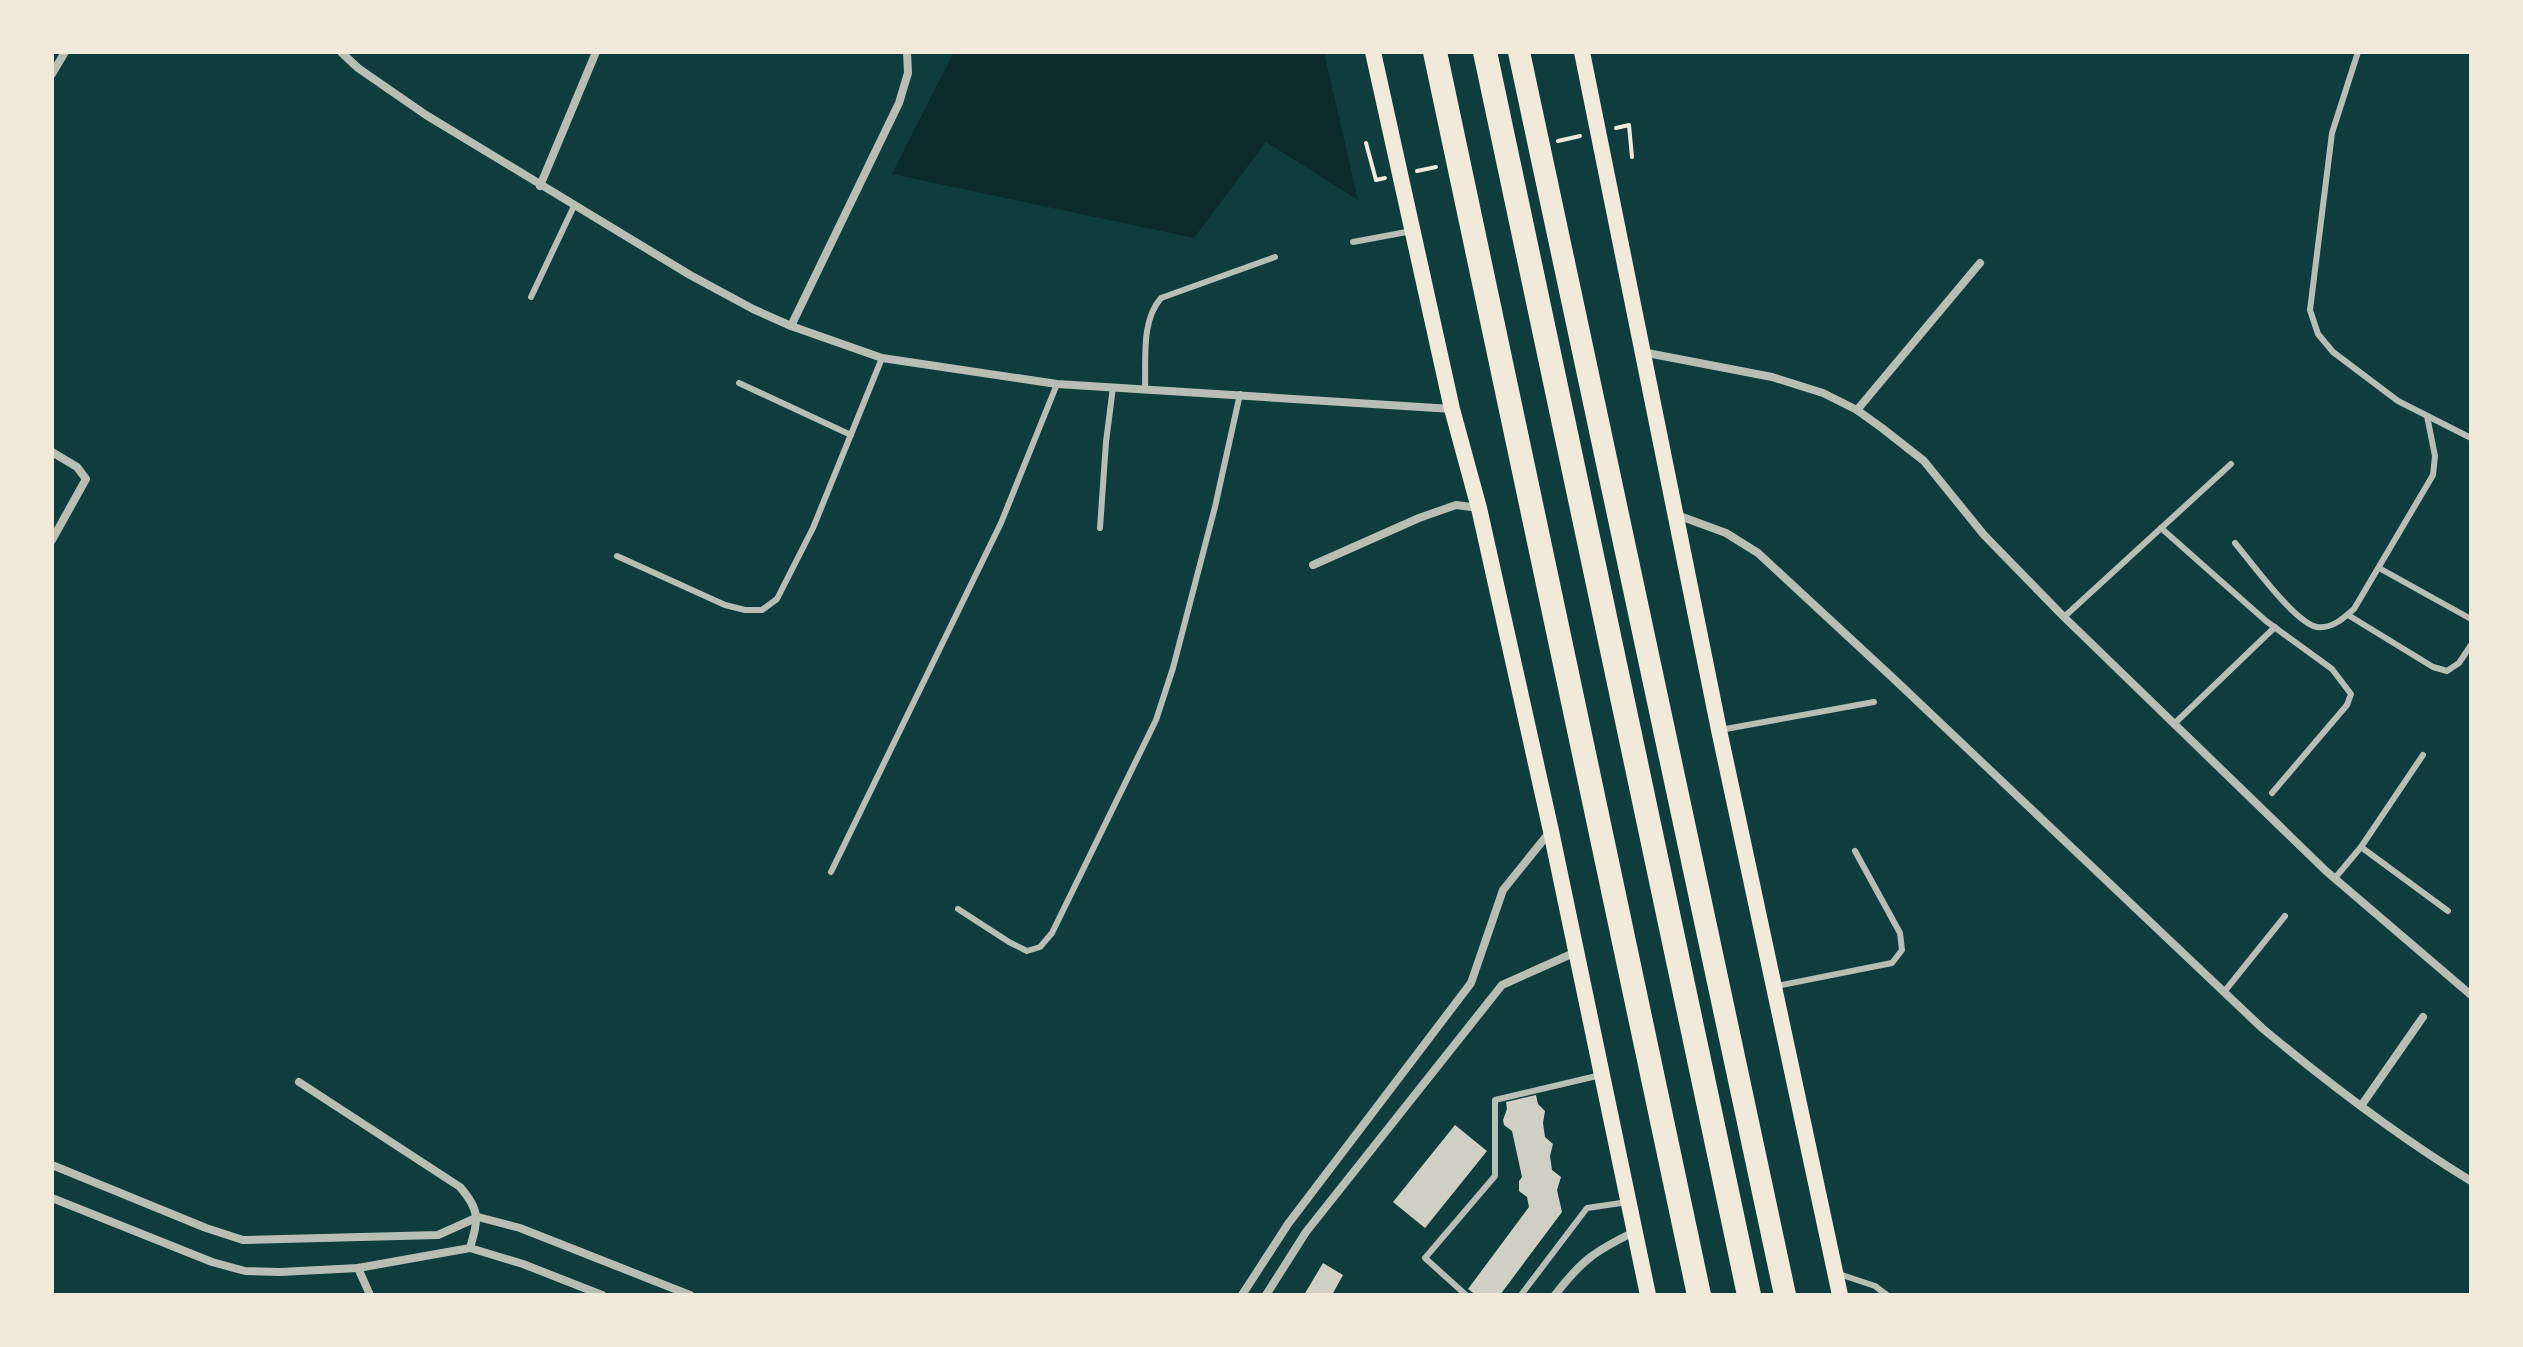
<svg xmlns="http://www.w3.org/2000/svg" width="2523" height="1347" font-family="Poppins,sans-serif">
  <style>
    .water { fill: #0a2a2b }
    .building { fill: #cfcfc3 }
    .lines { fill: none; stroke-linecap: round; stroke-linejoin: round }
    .path { stroke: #f1e9da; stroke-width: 4 }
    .service { stroke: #b8beb3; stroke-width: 6 }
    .minor { stroke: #b8beb3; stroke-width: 8 }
    .secondary { stroke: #f1e9da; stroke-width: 16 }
    .trunk { stroke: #f1e9da; stroke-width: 22 }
    .motorway { stroke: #f1e9da; stroke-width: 24 }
  </style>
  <rect width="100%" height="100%" fill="#0f3d3e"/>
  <!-- water -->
  <polygon class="water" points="954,52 1324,52 1358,200 1266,142 1194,238 892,174"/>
  <!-- building -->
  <g class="building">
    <polygon points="1536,1095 1538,1104 1545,1111 1543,1123 1545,1137 1553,1144 1550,1156 1552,1170 1561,1177 1557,1190 1562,1212 1500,1295 1476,1295 1468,1289 1529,1207 1527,1197 1519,1191 1519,1181 1522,1177 1512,1131 1504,1125 1503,1120 1507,1109 1506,1102"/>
    <polygon points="1455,1125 1487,1151 1425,1228 1393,1202"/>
    <polygon points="1323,1263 1343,1275 1332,1295 1304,1295"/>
  </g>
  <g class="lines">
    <!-- path -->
    <g class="path">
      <polyline points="1616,128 1629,125 1632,157"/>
      <polyline points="1558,141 1580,136"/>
      <polyline points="1366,143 1376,180 1385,178"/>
      <polyline points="1417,171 1436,167"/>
    </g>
    <!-- service -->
    <g class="service">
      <polyline points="2358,52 2332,133 2310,310 2318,334 2333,352 2398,401 2471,438"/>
      <polyline points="1353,242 1412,231"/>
      <polyline points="531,297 574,206"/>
      <polyline points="739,383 851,435"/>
      <path d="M1145 388C1146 358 1141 321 1161 298L1275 257"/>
      <polyline points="1100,528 1106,442 1113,387"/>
      <polyline points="2161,528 2266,621 2332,669 2351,694 2347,705 2272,793"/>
      <path d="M2235 543C2251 562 2295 623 2317 627 2332 629 2344 618 2354 609L2433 475 2435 456 2427 416"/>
      <polyline points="617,556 725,605 745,610 762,610 777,599 813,528 882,358"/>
      <polyline points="2379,568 2471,619"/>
      <polyline points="2348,615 2433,667 2447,671 2459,663 2471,645"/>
      <polyline points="2064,617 2231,464"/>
      <polyline points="2174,724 2275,627"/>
      <polyline points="1720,730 1874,702"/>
      <polyline points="2361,847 2448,911"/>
      <polyline points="831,872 1001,523 1057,384"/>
      <polyline points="2335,878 2361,847 2423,755"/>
      <polyline points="958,909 1009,942 1027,951 1040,947 1052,933 1156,720 1173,668 1215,507 1240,394"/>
      <polyline points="1777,986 1892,963 1902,950 1900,933 1855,851"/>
      <polyline points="2224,992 2285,916"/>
      <polyline points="1839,1274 1875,1286 1887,1295"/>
      <polyline points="1466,1295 1425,1258 1495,1176 1495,1100 1601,1075"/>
      <polyline points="1521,1295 1587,1208 1628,1202"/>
    </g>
    <!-- minor -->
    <g class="minor">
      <polyline points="341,52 358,68 426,115 690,275 753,309 791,326 882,358 1057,384 1452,409"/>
      <polyline points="52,74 65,52"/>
      <polyline points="540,186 596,52"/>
      <polyline points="791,326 899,103 908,73 907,52"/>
      <polyline points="1642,352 1772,377 1823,393 1857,410 1882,428 1924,461 1984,535 2064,617 2326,871 2471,995"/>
      <polyline points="1857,410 1980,263"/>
      <polyline points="52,452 77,467 86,479 52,540"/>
      <path d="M1677 515 1726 533 1758 553 1894 679 2262 1028C2328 1083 2397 1136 2471 1181"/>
      <polyline points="1313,565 1419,518 1456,505 1479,508"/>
      <path d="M299 1082 460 1187C481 1211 478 1220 470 1248"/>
      <polyline points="2361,1106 2423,1017"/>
      <polyline points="52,1165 206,1228 243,1240 438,1235 478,1217 520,1228 690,1295"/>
      <polyline points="52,1198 212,1262 245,1271 280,1272 358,1268 470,1248 523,1264 602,1295"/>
      <polyline points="358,1268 370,1295"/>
      <polyline points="1242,1295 1288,1224 1471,983 1503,890 1549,833"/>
      <polyline points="1266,1295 1306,1232 1502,985 1576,952"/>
      <path d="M1555 1295C1582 1260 1595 1251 1634 1232"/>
    </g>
    <!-- secondary -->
    <g class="secondary">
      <polyline points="1373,52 1452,409 1479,508 1551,831 1648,1295"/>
      <polyline points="1582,52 1719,730 1840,1295"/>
    </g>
    <!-- trunk -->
    <polyline class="trunk" points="1519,52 1785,1295"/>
    <!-- motorway -->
    <g class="motorway">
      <polyline points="1435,52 1699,1295"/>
      <polyline points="1485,52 1749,1295"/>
    </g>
  </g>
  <!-- border -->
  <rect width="2523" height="1347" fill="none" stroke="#f1e9da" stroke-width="108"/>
</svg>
